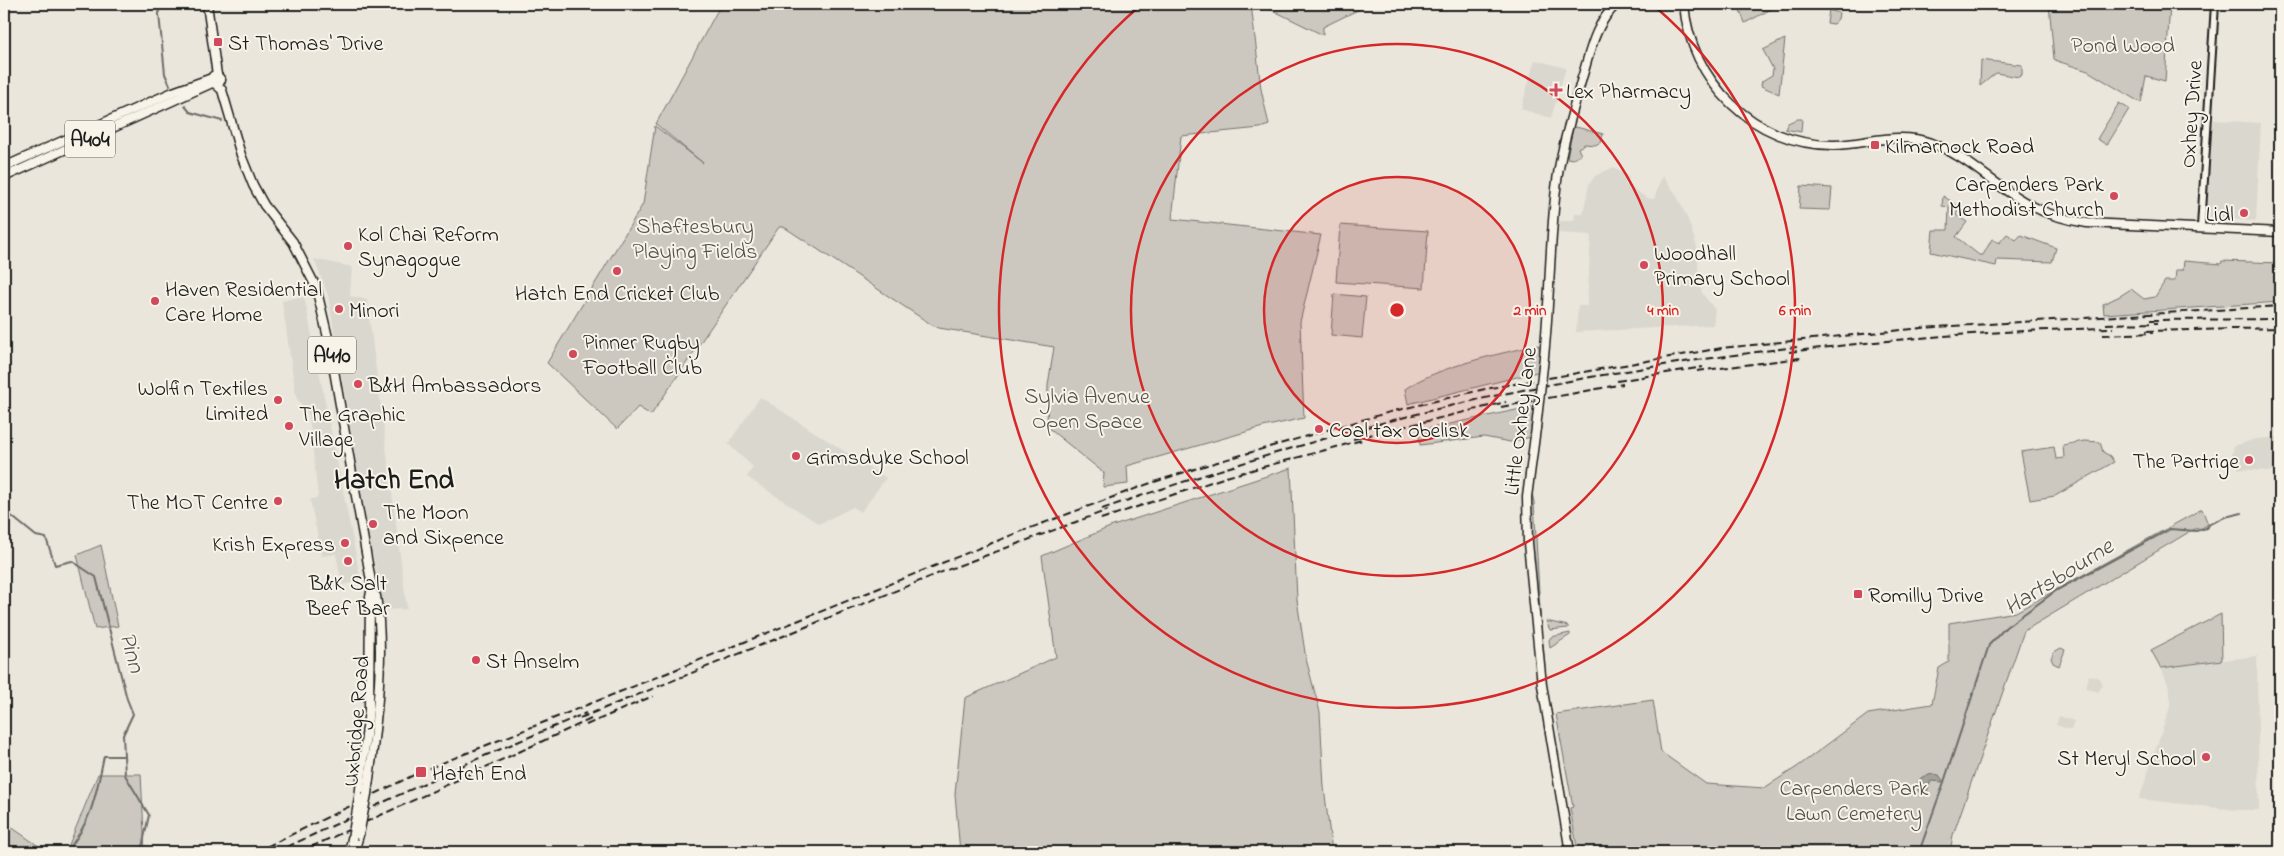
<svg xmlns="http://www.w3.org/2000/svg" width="2284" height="856" font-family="'Indie Flower',sans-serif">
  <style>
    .built { fill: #dad7ce }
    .green { fill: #ccc8c0; stroke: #74726e }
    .water { fill: #a3a19a; stroke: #6d6c68 }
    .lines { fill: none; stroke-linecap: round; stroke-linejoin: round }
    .stream { stroke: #6d6c68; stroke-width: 2 }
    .tertiary-casing { stroke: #1c1c1c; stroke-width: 10 }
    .secondary-casing { stroke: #1c1c1c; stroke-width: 11 }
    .primary-casing { stroke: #1c1c1c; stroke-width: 11 }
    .tertiary { stroke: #f7f3e8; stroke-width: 6 }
    .secondary { stroke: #f7f3e8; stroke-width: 8 }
    .primary { stroke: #f7f3e8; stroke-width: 8 }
    .rail { stroke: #1c1c1c; stroke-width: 2; stroke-dasharray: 8 4; stroke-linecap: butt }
    .secondary-bridge-casing { stroke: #1c1c1c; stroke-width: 11; stroke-linecap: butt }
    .primary-bridge-casing { stroke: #1c1c1c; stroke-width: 11; stroke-linecap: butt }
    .secondary-bridge { stroke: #f7f3e8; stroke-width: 8 }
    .primary-bridge { stroke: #f7f3e8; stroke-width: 8 }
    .ring { fill: none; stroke: #d62828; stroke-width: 2.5 }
    .poi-dot { fill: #d1495b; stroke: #f7f3e8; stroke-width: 2 }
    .labels { text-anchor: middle; stroke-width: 4; stroke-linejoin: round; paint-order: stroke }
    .shield { fill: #f7f3e8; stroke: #5e5c59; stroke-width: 1 }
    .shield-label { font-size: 21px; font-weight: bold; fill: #1c1c1c }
    .poi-label { font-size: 22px; fill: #1c1c1c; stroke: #f7f3e8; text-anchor: start }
    .park-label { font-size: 22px; fill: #51504d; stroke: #f7f3e8 }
    .street-label { font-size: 22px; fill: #1c1c1c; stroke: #f7f3e8 }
    .water-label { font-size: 24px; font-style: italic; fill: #52514e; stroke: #f7f3e8 }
    .district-label { font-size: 28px; font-weight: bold; fill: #1c1c1c; stroke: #f7f3e8 }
    .centre { fill: #d62828; stroke: #f7f3e8; stroke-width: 2.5 }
    .ring-label { font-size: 15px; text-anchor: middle; font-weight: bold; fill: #d62828; stroke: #f7f3e8; stroke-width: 4; stroke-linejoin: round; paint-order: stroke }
  </style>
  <rect width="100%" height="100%" fill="#eae6dc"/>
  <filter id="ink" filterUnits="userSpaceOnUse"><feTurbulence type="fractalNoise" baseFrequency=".02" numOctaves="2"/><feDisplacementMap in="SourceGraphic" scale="10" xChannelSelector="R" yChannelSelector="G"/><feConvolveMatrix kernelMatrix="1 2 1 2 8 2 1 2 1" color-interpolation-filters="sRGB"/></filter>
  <g filter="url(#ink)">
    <!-- built -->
    <g class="built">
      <polygon points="1691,4 1723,4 1692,10"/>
      <polygon points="1535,60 1566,68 1551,118 1521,109"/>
      <polygon points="2214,120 2261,123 2256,221 2204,217"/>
      <polygon points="1614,167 1629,178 1625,184 1647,198 1654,199 1662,176 1676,194 1688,220 1697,247 1699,282 1702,293 1715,310 1713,325 1576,332 1578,306 1587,306 1591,235 1559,233 1559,221 1574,221 1575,214 1583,214 1589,184 1595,176"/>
      <polygon points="314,259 352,267 350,296 367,300 407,609 384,610 355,466 354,449 328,295"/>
      <polygon points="304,296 361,581 342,585 336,554 322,556 310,500 318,497 309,415 296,397 282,301"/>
      <polygon points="760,397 886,478 861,512 853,507 819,524 747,477 753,467 728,444"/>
      <polygon points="2280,437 2280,472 2239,469 2232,455 2234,446 2256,439"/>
      <polygon points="2257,656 2259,810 2236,810 2139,799 2170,707 2170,689 2161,668"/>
      <polygon points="2089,675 2100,678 2103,685 2098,692 2086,688"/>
      <polygon points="2059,716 2074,721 2071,730 2056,725"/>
    </g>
    <!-- green -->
    <g class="green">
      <polygon points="721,4 1251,4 1261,89 1269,125 1260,128 1181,136 1172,219 1321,235 1300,322 1304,418 1263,427 1127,466 1128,484 1103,487 1104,473 1047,427 1048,385 1054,347 939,328 932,325 784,227 779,227 651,415 638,407 617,429 547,363 643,204 655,126 703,163 656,124"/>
      <polygon points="1260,4 1370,4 1323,27 1323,35"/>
      <polygon points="1757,4 1772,4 1775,7 1745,23 1740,10"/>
      <polygon points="2049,4 2170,4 2165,81 2146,76 2141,103 2088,71 2057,61 2054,59"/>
      <polygon points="2275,4 2280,4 2280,29 2274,28"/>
      <polygon points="1829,10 1839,13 1838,19 1833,24 1827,23"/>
      <polygon points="1785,39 1779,94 1761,86 1762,81 1772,75 1773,69 1763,50"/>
      <polygon points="1981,60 2022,65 2022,75 2019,77 1996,73 1980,86"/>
      <polygon points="2119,103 2129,109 2107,145 2097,139"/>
      <polygon points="1797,119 1802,119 1801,132 1785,129 1788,123"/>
      <polygon points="1576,127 1603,134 1601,142 1595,145 1585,144 1578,148 1581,155 1573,159 1567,158 1573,128"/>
      <polygon points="1801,186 1832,188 1830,210 1799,209"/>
      <polygon points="1943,196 1960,207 1956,215 1967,222 1956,237 1979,255 1983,255 1992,239 1999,243 2007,234 2016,240 2021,235 2056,248 2052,262 1997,260 1996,266 1931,252 1933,230 1948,230 1949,207 1942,206"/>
      <polygon points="1340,225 1428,231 1424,288 1336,282"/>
      <polygon points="2184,261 2221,264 2222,261 2280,263 2280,302 2104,314 2103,304 2120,296 2131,289 2144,299 2155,297 2165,281 2175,281 2176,270 2183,270"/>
      <polygon points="1334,294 1366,297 1362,338 1331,335"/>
      <path d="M1539 345 1541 371 1408 404 1405 389C1436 367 1501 353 1539 345Z"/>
      <polygon points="1535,406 1531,437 1510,442 1484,437 1420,445 1419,436 1426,429"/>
      <polygon points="2084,441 2100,442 2103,452 2110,456 2114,462 2055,496 2030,500 2021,452 2054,447 2056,459 2064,458 2063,445"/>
      <polygon points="1291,468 1297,600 1306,659 1320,712 1324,787 1332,852 960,852 955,794 965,698 1056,657 1042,556 1110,527"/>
      <polygon points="1532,493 1534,502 1541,628 1538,627 1529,496"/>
      <polygon points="2202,509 2208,524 2202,528 2194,529 2024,631 1953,835 1950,852 1578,852 1570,808 1573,807 1556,714 1653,700 1661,752 1706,784 1764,788 1797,767 1868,714 1932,704 1939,668 1949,662 1949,623 2016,612"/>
      <polygon points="101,545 118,626 95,629 77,555"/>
      <polygon points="2221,614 2222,660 2161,668 2151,650"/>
      <polygon points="1546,621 1568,626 1568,628 1550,630"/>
      <polygon points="1570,633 1570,635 1550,648 1549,640 1551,637"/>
      <polygon points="1540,643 1543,644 1550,724"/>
      <polygon points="2061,648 2065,650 2059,666 2053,663 2051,658 2054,652"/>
      <polygon points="98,774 141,774 145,852 66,852"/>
      <polygon points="4,822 47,852 4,852"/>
    </g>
    <!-- water -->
    <polygon class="water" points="1933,774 1939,775 1944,782 1931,781 1926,794 1921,794 1918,790 1918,781 1922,777"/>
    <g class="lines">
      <!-- stream -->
      <g class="stream">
        <polyline points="158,4 165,74 170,85"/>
        <polyline points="185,106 190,112 222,121"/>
        <polyline points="4,510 36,536 46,538 55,565 72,561 96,577 127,699 133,714 123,735 125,775 149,815 141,852"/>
        <path d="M66 852C92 822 96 794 104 756H124"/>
        <polyline points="1919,852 1944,782 1989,645 2006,627 2057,590 2170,529 2196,531 2206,528 2211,523 2225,517 2242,513"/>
      </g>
      <defs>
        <polyline id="tertiary" points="2201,227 2215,4"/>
        <g id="secondary">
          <path d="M1684 4C1690 81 1754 146 1834 145 1867 144 1898 131 1931 143 1968 156 1995 187 2030 205 2048 215 2067 220 2087 223L2280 232"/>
          <path d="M1543 366C1550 307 1549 248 1556 189 1560 151 1572 115 1582 78 1590 52 1595 23 1617 4"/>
          <polyline points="1536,428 1527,497 1528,543 1542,685 1570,852"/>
        </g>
        <g id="primary">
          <polyline points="207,4 217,75 221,80 217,85"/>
          <polyline points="217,75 213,76 212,81 222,90 241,155 253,185 264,205 293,242 316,287 329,342 372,587 370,597 369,709 359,798"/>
          <polyline points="4,167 173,92 212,78"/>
          <polyline points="4,177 212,83"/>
          <path d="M367 794C375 736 386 654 376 596L372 593"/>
          <polyline points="349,852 352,839"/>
          <polyline points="354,852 359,835"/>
        </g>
      </defs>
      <!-- tertiary casing -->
      <use href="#tertiary" class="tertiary-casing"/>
      <!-- secondary casing -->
      <use href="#secondary" class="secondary-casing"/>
      <!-- primary casing -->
      <use href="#primary" class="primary-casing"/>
      <!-- tertiary -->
      <use href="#tertiary" class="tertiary"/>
      <!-- secondary -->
      <use href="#secondary" class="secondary"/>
      <!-- primary -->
      <use href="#primary" class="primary"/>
      <!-- rail -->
      <g class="rail">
        <polyline points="2150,320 2280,319"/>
        <polyline points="2106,324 2158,323"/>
        <polyline points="2146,331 2280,328"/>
        <polyline points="2103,335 2153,333"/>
        <path d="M1789 352C1896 338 2005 330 2113 328"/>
        <polyline points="1697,371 1801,358"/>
        <polyline points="1617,381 1703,367"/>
        <polyline points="1501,407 1623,384"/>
        <polyline points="1353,439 1506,402"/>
        <path d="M1102 509C1216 470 1332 434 1450 406 1564 379 1681 361 1797 347"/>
        <polyline points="1101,519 1226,477 1362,440"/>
        <polyline points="580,718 947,570 1108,510"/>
        <polyline points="586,725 653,696"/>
        <polyline points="256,852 422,771 1017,533 1148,484 1207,465 1390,412 1485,389 1722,348 1922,328 2280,306"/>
        <polyline points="276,852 470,762 586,713"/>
        <polyline points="300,852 591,719"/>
      </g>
      <defs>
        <polyline id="secondary-bridge" points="1536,428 1543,366"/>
        <g id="primary-bridge">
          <polyline points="359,835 367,794"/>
          <polyline points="352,839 359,798"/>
        </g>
      </defs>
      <!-- secondary-bridge casing -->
      <use href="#secondary-bridge" class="secondary-bridge-casing"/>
      <!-- primary-bridge casing -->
      <use href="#primary-bridge" class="primary-bridge-casing"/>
      <!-- secondary-bridge -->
      <use href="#secondary-bridge" class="secondary-bridge"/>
      <!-- primary-bridge -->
      <use href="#primary-bridge" class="primary-bridge"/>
    </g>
  </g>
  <!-- distance rings -->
  <circle cx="1397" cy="310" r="133" fill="#d62828" fill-opacity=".12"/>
  <g class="ring">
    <circle cx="1397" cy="310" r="133"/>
    <circle cx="1397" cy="310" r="266"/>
    <path d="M1653 5A398 398 0 1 1 1141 5"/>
  </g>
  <!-- markers -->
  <g class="poi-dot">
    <rect x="213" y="37" width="10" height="10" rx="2.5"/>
    <path d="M1553.5 82.5h5v5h5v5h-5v5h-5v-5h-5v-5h5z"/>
    <rect x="1870" y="140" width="10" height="10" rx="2.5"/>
    <circle cx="2114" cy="196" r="5"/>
    <circle cx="2244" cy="213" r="5"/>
    <circle cx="348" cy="246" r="5"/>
    <circle cx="1644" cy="265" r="5"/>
    <circle cx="617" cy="271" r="5"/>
    <circle cx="155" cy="301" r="5"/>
    <circle cx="339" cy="309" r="5"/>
    <circle cx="573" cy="354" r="5"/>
    <circle cx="358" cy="384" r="5"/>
    <circle cx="278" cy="400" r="5"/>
    <circle cx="289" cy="426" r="5"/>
    <circle cx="1319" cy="429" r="5"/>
    <circle cx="796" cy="456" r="5"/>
    <circle cx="2249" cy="460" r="5"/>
    <circle cx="278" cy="501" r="5"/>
    <circle cx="373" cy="524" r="5"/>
    <circle cx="345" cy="543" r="5"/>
    <circle cx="348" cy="561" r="5"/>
    <rect x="1853" y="589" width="10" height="10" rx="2.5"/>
    <circle cx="476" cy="660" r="5"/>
    <circle cx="2206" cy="757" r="5"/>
    <rect x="415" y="766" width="12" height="12" rx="2.5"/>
  </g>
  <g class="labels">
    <!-- shield labels -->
    <g class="shield">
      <rect x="65" y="120.5" width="50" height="37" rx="4"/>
      <rect x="308" y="336.5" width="48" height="37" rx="4"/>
    </g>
    <g class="shield-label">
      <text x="90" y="146">A404</text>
      <text x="332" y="362">A410</text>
    </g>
    <!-- poi labels -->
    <g class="poi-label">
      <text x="228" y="50">St Thomas' Drive</text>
      <text x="1566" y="98">Lex Pharmacy</text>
      <text x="1885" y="153">Kilmarnock Road</text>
      <text x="2104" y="191" text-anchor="end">Carpenders Park<tspan x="2104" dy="25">Methodist Church</tspan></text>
      <text x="2234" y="221" text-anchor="end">Lidl</text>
      <text x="358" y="241">Kol Chai Reform<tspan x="358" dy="25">Synagogue</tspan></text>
      <text x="1654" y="260">Woodhall<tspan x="1654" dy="25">Primary School</tspan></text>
      <text x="165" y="296">Haven Residential<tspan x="165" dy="25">Care Home</tspan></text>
      <text x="617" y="300" text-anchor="middle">Hatch End Cricket Club</text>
      <text x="349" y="317">Minori</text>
      <text x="583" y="349">Pinner Rugby<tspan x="583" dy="25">Football Club</tspan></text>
      <text x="368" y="392">B&amp;H Ambassadors</text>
      <text x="268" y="395" text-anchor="end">Wolfin Textiles<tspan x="268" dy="25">Limited</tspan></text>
      <text x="299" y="421">The Graphic<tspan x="299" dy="25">Village</tspan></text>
      <text x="1329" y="437">Coal tax obelisk</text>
      <text x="806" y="464">Grimsdyke School</text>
      <text x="2239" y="468" text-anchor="end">The Partrige</text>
      <text x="268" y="509" text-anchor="end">The MOT Centre</text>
      <text x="383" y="519">The Moon<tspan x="383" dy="25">and Sixpence</tspan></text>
      <text x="335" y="551" text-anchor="end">Krish Express</text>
      <text x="348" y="590" text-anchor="middle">B&amp;K Salt<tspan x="348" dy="25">Beef Bar</tspan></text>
      <text x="1868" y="602">Romilly Drive</text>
      <text x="486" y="668">St Anselm</text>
      <text x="2196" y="765" text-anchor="end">St Meryl School</text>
      <text x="432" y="780">Hatch End</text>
    </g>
    <!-- park labels -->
    <g class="park-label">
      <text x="2123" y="52">Pond Wood</text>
      <text x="695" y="233">Shaftesbury<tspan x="695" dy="25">Playing Fields</tspan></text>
      <text x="1087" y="403">Sylvia Avenue<tspan x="1087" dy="25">Open Space</tspan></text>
      <text x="1854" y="795">Carpenders Park<tspan x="1854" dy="25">Lawn Cemetery</tspan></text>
    </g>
    <!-- street labels -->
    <g class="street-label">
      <text transform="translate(2190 114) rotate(-86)" y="8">Oxhey Drive</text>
      <text transform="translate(1519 421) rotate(-83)" y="8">Little Oxhey Lane</text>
      <text transform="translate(355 721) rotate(-85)" y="8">Uxbridge Road</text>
    </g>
    <!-- water labels -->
    <g class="water-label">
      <text transform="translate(2058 576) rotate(-32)" y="8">Hartsbourne</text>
      <text transform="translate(133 652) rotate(75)" y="8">Pinn</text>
    </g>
    <!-- district labels -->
    <g class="district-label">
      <text x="394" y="488">Hatch End</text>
    </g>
  </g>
  <circle cx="1397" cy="310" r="8" class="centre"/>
  <g class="ring-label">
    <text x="1530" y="315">2 min</text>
    <text x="1663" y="315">4 min</text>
    <text x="1795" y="315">6 min</text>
  </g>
  <!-- margin -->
  <rect width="2284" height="856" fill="none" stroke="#f7f3e8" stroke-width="20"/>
  <rect x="10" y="10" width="2264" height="836" fill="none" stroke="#1c1c1c" stroke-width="2" filter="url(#ink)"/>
</svg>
